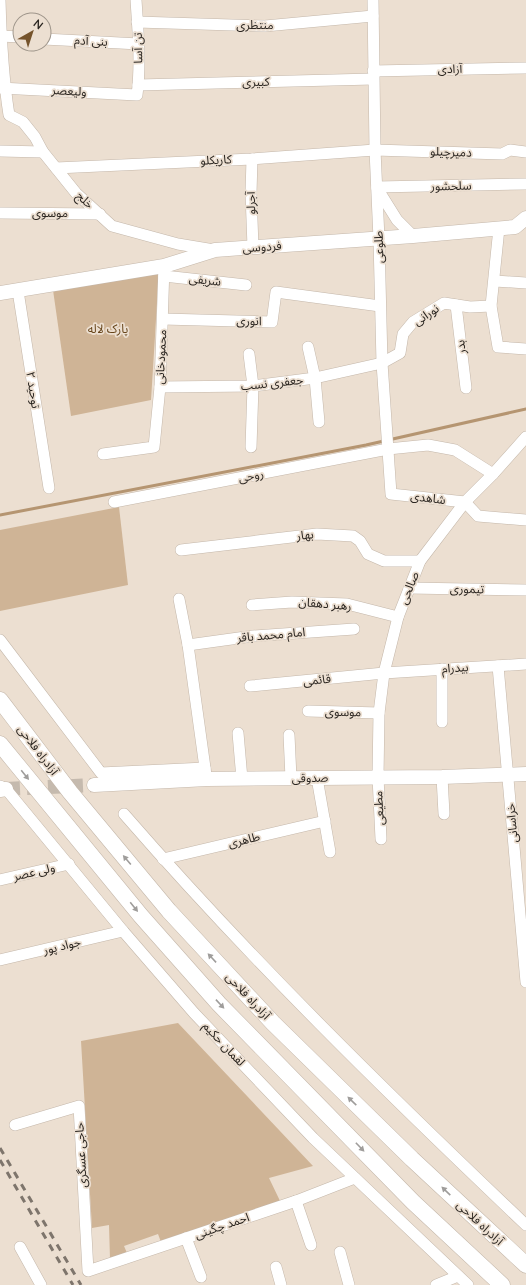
<svg xmlns="http://www.w3.org/2000/svg" width="526" height="1285" font-family="Lato,'Noto Sans Arabic',sans-serif">
  <style>
    .green { fill: #cfb496 }
    .lines { fill: none; stroke-linecap: round; stroke-linejoin: round }
    .stream { stroke: #b59571; stroke-width: 3 }
    .major-tunnel { stroke: #c5baae; stroke-width: 14; stroke-dasharray: 14 7; stroke-linecap: butt }
    .minor-casing { stroke: #c4b7aa; stroke-width: 12 }
    .major-casing { stroke: #c4b7aa; stroke-width: 15 }
    .highway-casing { stroke: #c4b7aa; stroke-width: 17 }
    .minor { stroke: #fff; stroke-width: 11 }
    .major { stroke: #fff; stroke-width: 14 }
    .highway { stroke: #fff; stroke-width: 16 }
    .rail { stroke: #7e756c; stroke-width: 3; stroke-dasharray: 7 7; stroke-linecap: butt }
    .oneway { fill: #9f9d9b }
    .labels { text-anchor: middle; stroke-width: 3.5; stroke-linejoin: round; paint-order: stroke }
    .street-label { font-size: 12px; fill: #2a2520; stroke: #ecdfd1 }
    .park-label { font-size: 12px; fill: #664419; stroke: #ecdfd1 }
  </style>
  <rect width="100%" height="100%" fill="#ecdfd1"/>
  <!-- green -->
  <g class="green">
    <polygon points="159,271 151,400 71,416 53,290"/>
    <polygon points="119,507 128,585 0,611 0,530"/>
    <polygon points="178,1023 313,1166 269,1178 281,1203 161,1242 158,1234 124,1246 127,1253 110,1259 109,1225 92,1228 81,1041"/>
  </g>
  <g class="lines">
    <!-- stream -->
    <polyline class="stream" points="0,515 366,445 526,409"/>
    <!-- major-tunnel -->
    <polyline class="major-tunnel" points="6,789 94,785"/>
    <defs>
      <g id="minor">
        <path d="M0 0C1 39 3 77 9 115L23 122 35 137 43 152 76 193 112 226 178 244 214 250"/>
        <polyline points="373,0 375,150 379,239 382,363 391,494 465,502 478,516 526,520"/>
        <polyline points="137,22 265,26 373,16"/>
        <polyline points="0,36 20,37"/>
        <polyline points="44,39 139,44"/>
        <polyline points="373,71 526,68"/>
        <polyline points="138,85 373,79"/>
        <path d="M0 88 137 95C141 64 138 31 136 0"/>
        <polyline points="0,151 43,152"/>
        <polyline points="252,159 251,193 253,247"/>
        <polyline points="56,168 252,159 375,150 502,154 510,150 526,152"/>
        <polyline points="377,187 526,184"/>
        <polyline points="377,188 397,220 413,236"/>
        <polyline points="0,213 100,214"/>
        <polyline points="499,228 491,306 498,347 526,349"/>
        <polyline points="164,276 246,285"/>
        <polyline points="495,281 526,283"/>
        <polyline points="18,291 49,488"/>
        <polyline points="456,305 466,388"/>
        <polyline points="163,319 272,322 276,292 380,306"/>
        <polyline points="308,347 315,378 319,422"/>
        <polyline points="249,354 253,386 251,447"/>
        <polyline points="160,387 253,386 315,378 382,363 400,353 403,334 413,322 444,303 470,307 491,306"/>
        <polyline points="103,454 154,447 160,387 164,266"/>
        <polyline points="114,502 388,449 428,445 455,450 493,474"/>
        <polyline points="181,550 317,534 353,536 360,541 368,554 384,561 420,561"/>
        <polyline points="409,588 526,590"/>
        <polyline points="179,599 188,645 206,775"/>
        <polyline points="252,605 292,602 347,604 398,617"/>
        <polyline points="0,640 101,773 205,768"/>
        <polyline points="188,645 253,636 354,629"/>
        <polyline points="498,666 526,982"/>
        <polyline points="250,686 384,673 526,664"/>
        <polyline points="308,711 379,713"/>
        <polyline points="442,722 442,669"/>
        <polyline points="238,733 242,779"/>
        <polyline points="289,735 291,778"/>
        <polyline points="442,777 444,814"/>
        <polyline points="317,778 330,852"/>
        <polyline points="0,786 6,789 123,931 194,1013 313,1138 468,1285"/>
        <path d="M124 814C250 959 387 1093 526 1225"/>
        <polyline points="381,839 378,777 379,713 384,673 398,617 420,561 465,502 493,474 526,437"/>
        <polyline points="163,859 325,821"/>
        <polyline points="0,880 69,864"/>
        <polyline points="0,960 123,931"/>
        <polyline points="15,1125 79,1106 88,1271 296,1201 355,1178"/>
        <polyline points="296,1201 311,1245"/>
        <polyline points="186,1238 201,1277"/>
        <polyline points="20,1247 41,1285"/>
        <polyline points="340,1252 349,1285"/>
        <polyline points="276,1267 281,1285"/>
        <polyline points="436,1285 458,1276"/>
      </g>
      <g id="major">
        <polyline points="0,293 164,266 215,250 413,236 515,227 526,218"/>
        <polyline points="94,785 207,779 442,777 526,774"/>
        <polyline points="0,790 6,789"/>
      </g>
      <g id="highway">
        <polyline points="0,700 70,792 169,911 273,1023 412,1159 526,1265"/>
        <polyline points="0,744 141,916 219,1004 413,1202 502,1285"/>
      </g>
    </defs>
    <!-- minor casing -->
    <use href="#minor" class="minor-casing"/>
    <!-- major casing -->
    <use href="#major" class="major-casing"/>
    <!-- highway casing -->
    <use href="#highway" class="highway-casing"/>
    <!-- minor -->
    <use href="#minor" class="minor"/>
    <!-- major -->
    <use href="#major" class="major"/>
    <!-- highway -->
    <use href="#highway" class="highway"/>
    <!-- rail -->
    <g class="rail">
      <polyline points="0,1148 81,1285"/>
      <polyline points="0,1160 73,1285"/>
    </g>
  </g>
  <!-- one-way arrows -->
  <defs><path id="oneway-solid" d="M-6-.8H1V-3.2L6.5 0L1 3.2V.8H-6Z"/></defs>
  <g class="oneway">
    <use href="#oneway-solid" transform="translate(25 775) rotate(51)"/>
    <use href="#oneway-solid" transform="translate(127 860) rotate(-130)"/>
    <use href="#oneway-solid" transform="translate(134 907) rotate(51)"/>
    <use href="#oneway-solid" transform="translate(212 958) rotate(-133)"/>
    <use href="#oneway-solid" transform="translate(220 1004) rotate(47)"/>
    <use href="#oneway-solid" transform="translate(352 1101) rotate(-136)"/>
    <use href="#oneway-solid" transform="translate(360 1147) rotate(46)"/>
    <use href="#oneway-solid" transform="translate(446 1191) rotate(-136)"/>
  </g>
  <g class="labels">
    <!-- street labels -->
    <g class="street-label">
      <text x="255" y="29">منتظری</text>
      <text transform="translate(91 41) rotate(3)" y="4">بنی آدم</text>
      <text transform="translate(138 48) rotate(-91)" y="4">تن آسا</text>
      <text transform="translate(450 69) rotate(-1)" y="4">آزادی</text>
      <text transform="translate(256 82) rotate(-1)" y="4">کبیری</text>
      <text transform="translate(69 91) rotate(3)" y="4">ولیعصر</text>
      <text transform="translate(451 152) rotate(2)" y="4">دمیرچیلو</text>
      <text transform="translate(216 160) rotate(-3)" y="4">کاریکلو</text>
      <text transform="translate(451 186) rotate(-1)" y="4">سلحشور</text>
      <text transform="translate(85 200) rotate(43)" y="4">خلج</text>
      <text transform="translate(251 203) rotate(-91)" y="4">آجرلو</text>
      <text x="50" y="217">موسوی</text>
      <text transform="translate(262 247) rotate(-4)" y="4">فردوسی</text>
      <text transform="translate(379 247) rotate(-92)" y="4">طلوعی</text>
      <text transform="translate(205 280) rotate(6)" y="4">شریفی</text>
      <text transform="translate(426 315) rotate(-34)" y="4">نورانی</text>
      <text transform="translate(249 321) rotate(1)" y="4">انوری</text>
      <text transform="translate(461 347) rotate(-97)" y="4">بدر</text>
      <text transform="translate(161 357) rotate(-87)" y="4">محمودخانی</text>
      <text transform="translate(272 383) rotate(-6)" y="4">جعفری نسب</text>
      <text transform="translate(33 390) rotate(81)" y="4">توحید ۲</text>
      <text transform="translate(251 476) rotate(-11)" y="4">روحی</text>
      <text transform="translate(428 498) rotate(7)" y="4">شاهدی</text>
      <text transform="translate(305 535) rotate(-6)" y="4">بهار</text>
      <text transform="translate(409 588) rotate(-68)" y="4">صالحی</text>
      <text transform="translate(467 589) rotate(1)" y="4">تیموری</text>
      <text transform="translate(325 604) rotate(5)" y="4">رهبر دهقان</text>
      <text transform="translate(271 635) rotate(-5)" y="4">امام محمد باقر</text>
      <text transform="translate(455 668) rotate(-4)" y="4">بیدرام</text>
      <text transform="translate(317 680) rotate(-6)" y="4">قائمی</text>
      <text transform="translate(343 712) rotate(1)" y="4">موسوی</text>
      <text transform="translate(38 750) rotate(53)" y="4">آزادراه فلاحی</text>
      <text transform="translate(310 778) rotate(-1)" y="4">صدوقی</text>
      <text transform="translate(379 808) rotate(-93)" y="4">مطیعی</text>
      <text transform="translate(512 823) rotate(-95)" y="4">خراسانی</text>
      <text transform="translate(244 840) rotate(-13)" y="4">طاهری</text>
      <text transform="translate(34 872) rotate(-13)" y="4">ولی عصر</text>
      <text transform="translate(62 946) rotate(-13)" y="4">جواد پور</text>
      <text transform="translate(248 996) rotate(47)" y="4">آزادراه فلاحی</text>
      <text transform="translate(224 1044) rotate(47)" y="4">لقمان حکیم</text>
      <text transform="translate(81 1155) rotate(-93)" y="4">حاجی عسگری</text>
      <text transform="translate(480 1223) rotate(43)" y="4">آزادراه فلاحی</text>
      <text transform="translate(222 1226) rotate(-19)" y="4">احمد چگینی</text>
    </g>
    <!-- park labels -->
    <g class="park-label">
      <text x="108" y="333">پارک لاله</text>
    </g>
  </g>
  <!-- north arrow -->
  <g transform="translate(32 32) rotate(39)"><circle r="19" fill="#ecdfd1" stroke="#9e958a"/>
  <path d="M0-3L7 15L0 10L-7 15Z" fill="#75532b"/>
  <text y="-6" font-size="11" font-weight="bold" text-anchor="middle" fill="#2a2520">N</text>
  </g>
</svg>
